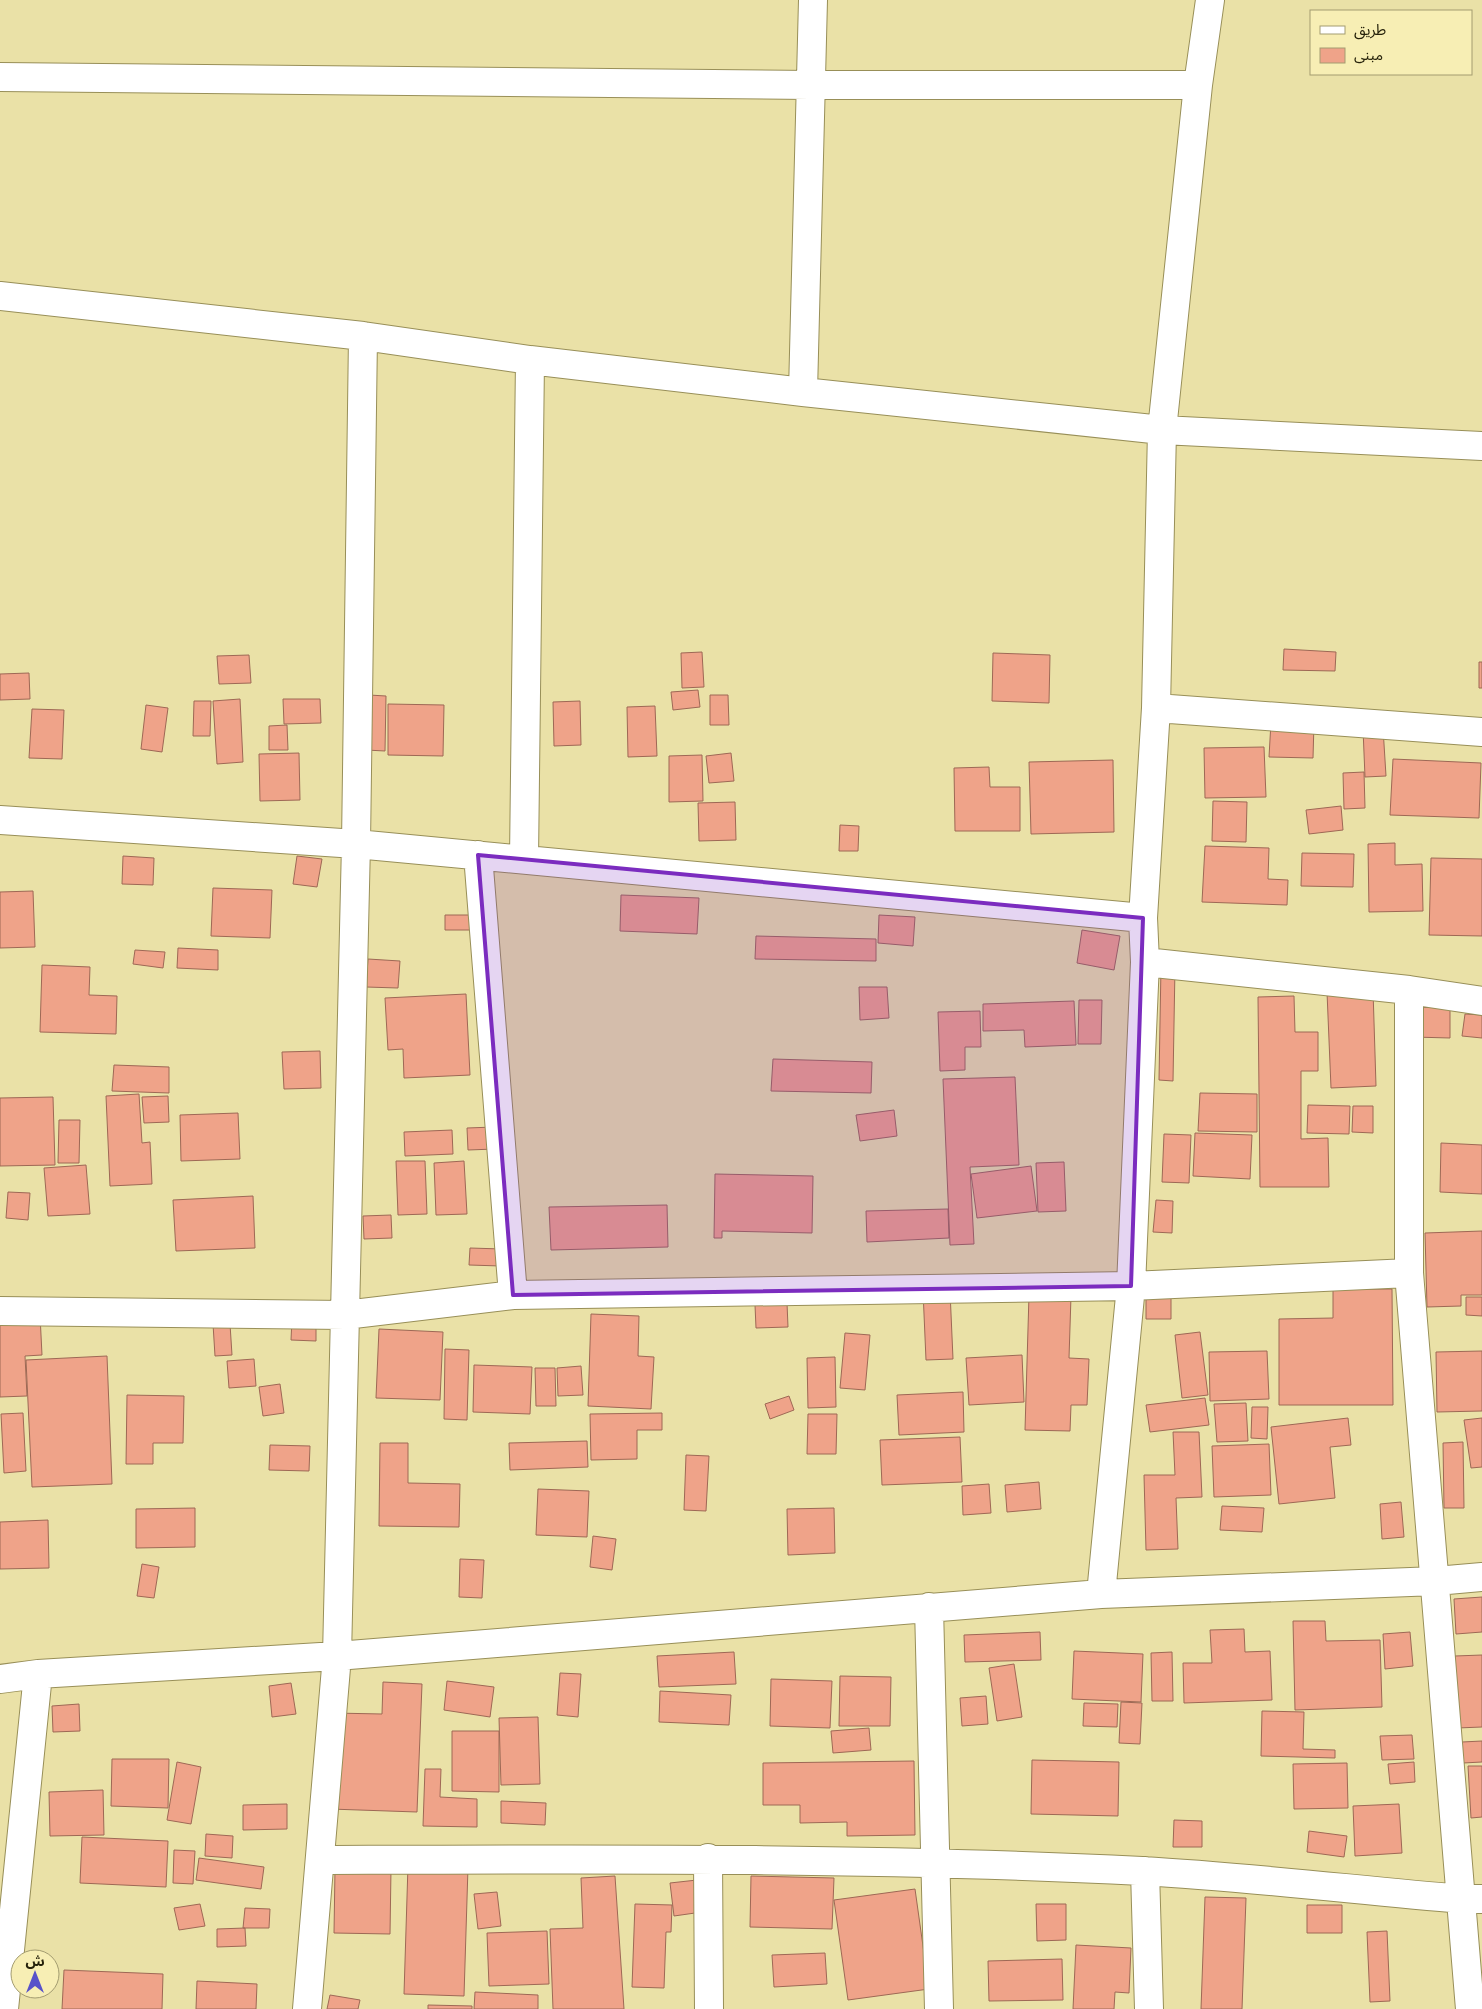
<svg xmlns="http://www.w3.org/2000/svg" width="1482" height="2009" font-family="Arial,'Noto Sans Arabic',sans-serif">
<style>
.building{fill:#efa389;stroke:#9e6855}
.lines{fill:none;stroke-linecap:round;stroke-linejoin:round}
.street-casing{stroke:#988f58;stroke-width:30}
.street{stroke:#fff;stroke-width:28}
.marked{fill:#7b2cbf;fill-opacity:0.2;stroke:#7b2cbf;stroke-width:4;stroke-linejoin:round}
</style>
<rect width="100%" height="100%" fill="#eae1a7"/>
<!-- building -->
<path class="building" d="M 1284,649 L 1336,652 L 1335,671 L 1283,670 Z
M 702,652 L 704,687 L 682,688 L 681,653 Z
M 993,653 L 1050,655 L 1049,703 L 992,701 Z
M 249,655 L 251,683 L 219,684 L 217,656 Z
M 1479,662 L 1482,662 L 1482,688 L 1479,688 Z
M 29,673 L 30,699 L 0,700 L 0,674 Z
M 698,690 L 700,707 L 673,710 L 671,692 Z
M 369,695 L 386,696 L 385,751 L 366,750 Z
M 710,695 L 728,695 L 729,725 L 710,725 Z
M 240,699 L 243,762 L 217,764 L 213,701 Z
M 283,699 L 320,699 L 321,723 L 284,724 Z
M 194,701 L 211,701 L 210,736 L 193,736 Z
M 580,701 L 581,745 L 554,746 L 553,702 Z
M 388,704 L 444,705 L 443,756 L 388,755 Z
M 146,705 L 168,708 L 162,752 L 141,749 Z
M 655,706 L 657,756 L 628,757 L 627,707 Z
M 32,709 L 64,710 L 62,759 L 29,758 Z
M 1271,722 L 1314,723 L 1313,758 L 1269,757 Z
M 287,725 L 288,750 L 269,750 L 269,726 Z
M 1383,728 L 1386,776 L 1365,777 L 1363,729 Z
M 1264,747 L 1266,797 L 1205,798 L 1204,748 Z
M 299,753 L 300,800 L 260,801 L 259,754 Z
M 731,753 L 734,781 L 709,783 L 706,756 Z
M 702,755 L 703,801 L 669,802 L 669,756 Z
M 1393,759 L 1481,763 L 1479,818 L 1390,815 Z
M 1113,760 L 1114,832 L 1031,834 L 1029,762 Z
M 989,767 L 990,787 L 1020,787 L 1020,831 L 955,831 L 954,768 Z
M 1364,772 L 1365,808 L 1344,809 L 1343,773 Z
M 1213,801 L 1247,802 L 1246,842 L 1212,841 Z
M 735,802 L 736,840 L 699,841 L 698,803 Z
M 1341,806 L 1343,830 L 1309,834 L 1306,810 Z
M 840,825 L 859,826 L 858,851 L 839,851 Z
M 1395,843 L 1395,865 L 1422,864 L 1423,911 L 1369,912 L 1368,844 Z
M 1205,846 L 1269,848 L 1268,879 L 1288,880 L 1287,905 L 1202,902 Z
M 1302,853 L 1354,854 L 1353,887 L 1301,886 Z
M 123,856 L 154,858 L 153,885 L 122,884 Z
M 297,856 L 322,859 L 317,887 L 293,884 Z
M 1431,858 L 1482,859 L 1482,936 L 1429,935 Z
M 213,888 L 272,890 L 270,938 L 211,936 Z
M 33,891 L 35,947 L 0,948 L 0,892 Z
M 621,895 L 699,898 L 697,934 L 620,931 Z
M 445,915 L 470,915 L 470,930 L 445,930 Z
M 879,915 L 915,917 L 913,946 L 878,943 Z
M 1082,930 L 1120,936 L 1114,970 L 1077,963 Z
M 756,936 L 876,939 L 876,961 L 755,959 Z
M 178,948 L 218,950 L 218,970 L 177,968 Z
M 135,950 L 165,952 L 163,968 L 133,964 Z
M 368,959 L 400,961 L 398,988 L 366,987 Z
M 42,965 L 90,967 L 89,995 L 117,996 L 116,1034 L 40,1032 Z
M 1161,966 L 1175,967 L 1173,1081 L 1159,1080 Z
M 859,987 L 887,987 L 889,1018 L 860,1020 Z
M 1373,990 L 1376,1086 L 1331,1088 L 1327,992 Z
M 466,994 L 470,1075 L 404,1078 L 403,1049 L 388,1050 L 385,998 Z
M 1294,996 L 1295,1032 L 1318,1032 L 1318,1071 L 1301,1071 L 1301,1139 L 1328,1138 L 1329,1187 L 1260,1187 L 1258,997 Z
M 1079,1000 L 1102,1000 L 1101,1044 L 1078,1044 Z
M 1074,1001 L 1076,1045 L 1025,1047 L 1024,1030 L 983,1031 L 983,1004 Z
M 1413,1007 L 1450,1008 L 1450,1038 L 1413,1037 Z
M 980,1011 L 981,1047 L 965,1047 L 965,1070 L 940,1071 L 938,1012 Z
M 1465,1014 L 1482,1015 L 1482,1038 L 1462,1036 Z
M 320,1051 L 321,1088 L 284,1089 L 282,1052 Z
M 773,1059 L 872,1062 L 871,1093 L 771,1091 Z
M 114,1065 L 169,1067 L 169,1093 L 112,1091 Z
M 1015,1077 L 1019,1165 L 970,1167 L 974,1244 L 950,1245 L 943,1079 Z
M 1200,1093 L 1257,1094 L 1257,1132 L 1198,1131 Z
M 139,1094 L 142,1143 L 150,1142 L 152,1184 L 110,1186 L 106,1096 Z
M 168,1096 L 169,1122 L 144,1123 L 142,1097 Z
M 53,1097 L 55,1165 L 0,1166 L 0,1098 Z
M 1308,1105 L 1350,1106 L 1349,1134 L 1307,1133 Z
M 1353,1106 L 1373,1106 L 1373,1133 L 1352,1132 Z
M 894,1110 L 897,1136 L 860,1141 L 856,1115 Z
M 238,1113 L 240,1159 L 181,1161 L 180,1115 Z
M 59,1120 L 80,1120 L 79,1163 L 58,1163 Z
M 494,1127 L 495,1149 L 468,1150 L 467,1128 Z
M 452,1130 L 453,1154 L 405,1156 L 404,1132 Z
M 1195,1133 L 1252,1135 L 1250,1179 L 1193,1176 Z
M 1164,1134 L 1191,1135 L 1189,1183 L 1162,1182 Z
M 1441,1143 L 1482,1145 L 1482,1194 L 1440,1192 Z
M 396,1161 L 425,1161 L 427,1214 L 398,1215 Z
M 464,1161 L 467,1214 L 436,1215 L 434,1163 Z
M 1064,1162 L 1066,1211 L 1038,1212 L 1036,1163 Z
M 86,1165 L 90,1214 L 48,1216 L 44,1168 Z
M 1031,1166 L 1037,1211 L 977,1218 L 971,1174 Z
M 715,1174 L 813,1176 L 812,1233 L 722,1231 L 722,1238 L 714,1238 Z
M 8,1192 L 30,1193 L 28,1220 L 6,1218 Z
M 253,1196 L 255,1248 L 176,1251 L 173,1200 Z
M 1156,1200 L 1173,1201 L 1172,1233 L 1153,1232 Z
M 667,1205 L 668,1247 L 551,1250 L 549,1207 Z
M 948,1209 L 949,1238 L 867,1242 L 866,1211 Z
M 391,1215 L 392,1238 L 364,1239 L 363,1216 Z
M 1482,1231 L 1482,1295 L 1461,1295 L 1461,1306 L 1427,1307 L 1425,1233 Z
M 470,1248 L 502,1249 L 501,1266 L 469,1265 Z
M 1146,1284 L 1171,1284 L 1171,1319 L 1146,1319 Z
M 1333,1289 L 1392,1289 L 1393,1405 L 1279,1405 L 1279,1319 L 1333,1318 Z
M 923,1291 L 950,1291 L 953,1359 L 926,1360 Z
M 1029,1295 L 1071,1296 L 1069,1358 L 1089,1359 L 1087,1405 L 1071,1405 L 1070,1431 L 1025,1430 Z
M 1466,1297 L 1482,1297 L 1482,1316 L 1466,1315 Z
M 787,1303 L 788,1327 L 756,1328 L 755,1305 Z
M 591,1314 L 639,1316 L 638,1356 L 654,1357 L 651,1409 L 588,1406 Z
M 40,1315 L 42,1355 L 25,1356 L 27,1396 L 0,1397 L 0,1317 Z
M 292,1318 L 316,1319 L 316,1341 L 291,1340 Z
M 213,1324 L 230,1324 L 232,1355 L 215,1356 Z
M 379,1329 L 443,1332 L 440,1400 L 376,1398 Z
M 1200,1332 L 1208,1395 L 1182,1398 L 1175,1335 Z
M 845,1333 L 870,1335 L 865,1390 L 840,1388 Z
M 445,1349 L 469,1350 L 467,1420 L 444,1419 Z
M 1267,1351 L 1269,1399 L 1210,1401 L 1209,1352 Z
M 1482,1351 L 1482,1411 L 1437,1412 L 1436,1352 Z
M 1022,1355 L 1024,1402 L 969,1405 L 966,1358 Z
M 107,1356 L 112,1484 L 32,1487 L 26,1360 Z
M 835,1357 L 836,1407 L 808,1408 L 807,1358 Z
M 254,1359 L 256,1386 L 229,1388 L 227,1361 Z
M 474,1365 L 532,1367 L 530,1414 L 473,1412 Z
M 581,1366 L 583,1395 L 558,1396 L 557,1368 Z
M 535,1368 L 555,1368 L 556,1406 L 536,1406 Z
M 280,1384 L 284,1413 L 263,1416 L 259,1387 Z
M 963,1392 L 964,1432 L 899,1435 L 897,1395 Z
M 127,1395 L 184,1396 L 183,1443 L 153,1443 L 153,1464 L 126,1464 Z
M 789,1396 L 794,1410 L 770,1419 L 765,1404 Z
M 1205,1398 L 1209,1425 L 1150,1432 L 1146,1405 Z
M 1246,1403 L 1248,1441 L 1217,1442 L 1214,1404 Z
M 1252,1407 L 1268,1407 L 1267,1439 L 1251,1438 Z
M 23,1413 L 26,1471 L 4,1473 L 1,1414 Z
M 662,1413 L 662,1430 L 637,1430 L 637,1459 L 591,1460 L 590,1414 Z
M 808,1414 L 837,1414 L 836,1454 L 807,1454 Z
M 1348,1418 L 1351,1445 L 1330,1447 L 1335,1498 L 1279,1504 L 1271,1427 Z
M 1482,1418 L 1482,1467 L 1471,1468 L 1464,1420 Z
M 1173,1432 L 1199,1432 L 1202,1497 L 1176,1498 L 1178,1549 L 1146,1550 L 1144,1475 L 1175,1475 Z
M 960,1437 L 962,1482 L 882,1485 L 880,1440 Z
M 587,1441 L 588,1467 L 510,1470 L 509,1443 Z
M 1463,1442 L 1464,1508 L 1444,1508 L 1443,1443 Z
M 380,1443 L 408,1443 L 408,1483 L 460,1484 L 459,1527 L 379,1526 Z
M 1269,1444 L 1271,1495 L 1214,1497 L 1212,1446 Z
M 270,1445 L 310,1446 L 309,1471 L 269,1470 Z
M 686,1455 L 709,1456 L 706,1511 L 684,1510 Z
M 1039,1482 L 1041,1509 L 1007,1512 L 1005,1485 Z
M 989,1484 L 991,1513 L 963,1515 L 962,1486 Z
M 538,1489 L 589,1491 L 587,1537 L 536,1535 Z
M 1401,1502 L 1404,1537 L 1382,1539 L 1380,1504 Z
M 1222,1506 L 1264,1508 L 1262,1532 L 1220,1530 Z
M 195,1508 L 195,1547 L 136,1548 L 136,1509 Z
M 834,1508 L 835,1553 L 788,1555 L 787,1509 Z
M 48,1520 L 49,1568 L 0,1569 L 0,1522 Z
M 593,1536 L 616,1539 L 612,1570 L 590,1567 Z
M 460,1559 L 484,1560 L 482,1598 L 459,1597 Z
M 142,1564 L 159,1567 L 154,1598 L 137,1596 Z
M 1482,1597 L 1482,1632 L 1456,1634 L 1454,1599 Z
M 1293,1621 L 1325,1621 L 1326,1641 L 1380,1640 L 1382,1707 L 1295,1710 Z
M 1244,1629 L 1245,1652 L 1270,1651 L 1272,1700 L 1184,1703 L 1183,1663 L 1212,1663 L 1210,1630 Z
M 1040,1632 L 1041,1660 L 965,1662 L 964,1635 Z
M 1410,1632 L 1413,1666 L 1385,1669 L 1383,1634 Z
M 1074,1651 L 1143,1654 L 1141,1702 L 1072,1699 Z
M 734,1652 L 736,1684 L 659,1687 L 657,1656 Z
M 1172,1652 L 1173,1701 L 1152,1701 L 1151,1653 Z
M 1482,1655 L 1482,1727 L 1457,1728 L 1455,1656 Z
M 1014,1664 L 1022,1717 L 997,1721 L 989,1668 Z
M 560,1673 L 581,1674 L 578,1717 L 557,1715 Z
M 840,1676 L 891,1677 L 890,1726 L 839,1726 Z
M 771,1679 L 832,1681 L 830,1728 L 770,1726 Z
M 447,1681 L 494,1687 L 490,1717 L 444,1710 Z
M 383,1682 L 422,1684 L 417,1812 L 330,1809 L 333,1713 L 382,1714 Z
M 291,1683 L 296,1714 L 272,1717 L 269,1686 Z
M 660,1691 L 731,1695 L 729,1725 L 659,1722 Z
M 986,1696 L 988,1724 L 962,1726 L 960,1698 Z
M 1121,1702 L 1142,1703 L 1140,1744 L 1119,1743 Z
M 1084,1703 L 1118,1704 L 1117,1727 L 1083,1726 Z
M 79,1704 L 80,1731 L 53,1732 L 52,1706 Z
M 1262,1711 L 1304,1712 L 1303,1749 L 1335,1750 L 1335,1758 L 1261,1756 Z
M 538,1717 L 540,1784 L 501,1785 L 499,1718 Z
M 869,1728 L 871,1750 L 833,1753 L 831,1731 Z
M 452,1731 L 499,1731 L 499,1792 L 452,1791 Z
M 1412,1735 L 1414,1759 L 1382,1760 L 1380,1736 Z
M 1482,1741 L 1482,1762 L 1463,1763 L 1462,1742 Z
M 112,1759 L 169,1759 L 168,1808 L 111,1806 Z
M 1032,1760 L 1119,1762 L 1118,1816 L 1031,1814 Z
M 914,1761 L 915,1835 L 847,1836 L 847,1822 L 800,1823 L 800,1805 L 763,1805 L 763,1763 Z
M 177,1762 L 201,1767 L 191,1824 L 167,1820 Z
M 1414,1762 L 1415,1782 L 1390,1784 L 1388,1764 Z
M 1347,1763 L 1348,1808 L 1294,1809 L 1293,1764 Z
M 1468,1766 L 1482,1766 L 1482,1817 L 1471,1818 Z
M 425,1769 L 441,1769 L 440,1797 L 477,1799 L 477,1827 L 423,1826 Z
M 103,1790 L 104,1835 L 50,1836 L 49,1792 Z
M 501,1801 L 546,1803 L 545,1825 L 501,1823 Z
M 287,1804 L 287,1829 L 243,1830 L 243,1805 Z
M 1399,1804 L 1402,1853 L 1355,1856 L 1353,1806 Z
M 1174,1820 L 1202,1821 L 1202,1847 L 1173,1847 Z
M 1309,1831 L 1347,1836 L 1344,1857 L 1307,1852 Z
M 206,1834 L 233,1836 L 232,1858 L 205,1856 Z
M 82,1837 L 168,1841 L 166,1887 L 80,1883 Z
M 174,1850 L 195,1851 L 193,1884 L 173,1883 Z
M 199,1858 L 264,1867 L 261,1889 L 196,1880 Z
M 408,1865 L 468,1867 L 464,1996 L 404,1994 Z
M 335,1869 L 391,1869 L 390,1934 L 334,1933 Z
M 615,1876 L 624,2009 L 553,2009 L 550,1929 L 583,1928 L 581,1878 Z
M 751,1876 L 834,1878 L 832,1929 L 750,1927 Z
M 697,1880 L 702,1912 L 674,1916 L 670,1883 Z
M 915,1889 L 929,1989 L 848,2000 L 834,1900 Z
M 497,1892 L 501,1926 L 478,1929 L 474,1894 Z
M 1205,1897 L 1246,1898 L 1242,2009 L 1201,2009 Z
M 200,1904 L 205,1926 L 179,1930 L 174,1908 Z
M 635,1904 L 672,1905 L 671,1932 L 666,1932 L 664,1988 L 632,1987 Z
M 1036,1904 L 1066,1904 L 1066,1940 L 1037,1941 Z
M 1307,1905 L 1342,1905 L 1342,1933 L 1307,1933 Z
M 245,1908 L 270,1909 L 269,1928 L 243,1928 Z
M 245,1928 L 246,1946 L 217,1947 L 217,1929 Z
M 547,1931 L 549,1984 L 489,1986 L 487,1933 Z
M 1387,1931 L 1390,2001 L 1370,2002 L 1367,1932 Z
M 1076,1945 L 1131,1948 L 1129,1993 L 1115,1992 L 1114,2009 L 1073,2009 Z
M 825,1953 L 827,1984 L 774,1987 L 772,1955 Z
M 1062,1959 L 1063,2000 L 989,2001 L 988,1961 Z
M 64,1970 L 163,1974 L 162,2009 L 62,2009 Z
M 197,1981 L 257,1984 L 256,2009 L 196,2009 Z
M 475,1992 L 538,1995 L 538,2009 L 474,2009 Z
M 330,1995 L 360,2000 L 358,2009 L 327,2009 Z
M 428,2005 L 472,2006 L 472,2009 L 428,2009 Z"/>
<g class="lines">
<!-- street casing -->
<g class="street-casing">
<path id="street" d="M 0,77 L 810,85 L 1198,85
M 0,296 L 363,336 L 530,360 L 803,392 L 1162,430 L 1482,446
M 803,392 L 813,0
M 1156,708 L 1482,732
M 0,820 L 356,844 L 1143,918
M 478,855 L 513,1295
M 524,859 L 530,360
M 1145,962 L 1409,990 L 1482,1001
M 1409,990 L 1409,1273 L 1470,2009
M 0,1311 L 345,1315 L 513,1295 L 1131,1286 L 1409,1273
M 1101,1594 L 1131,1286 L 1145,962 L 1143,918 L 1156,708 L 1162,430 L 1198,85 L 1210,0
M 929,1607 L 939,2009
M 0,1679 L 38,1674 L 337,1656 L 1101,1594 L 1436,1581 L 1482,1577
M 708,1858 L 709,2009
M 320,1860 C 594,1859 868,1857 1142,1871 C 1249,1877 1356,1890 1462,1899 L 1482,1899
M 1145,1871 L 1149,2009
M 4,2009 L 38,1674
M 307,2009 L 337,1656 L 356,844 L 363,336"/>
</g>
<!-- street -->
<use href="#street" class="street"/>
</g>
<!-- marked area -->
<path class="marked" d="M 478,855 L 1143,918 L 1131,1286 L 513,1295 Z"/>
<!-- legend -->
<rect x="1310" y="10" width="162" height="65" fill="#f7eeb4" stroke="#a39c70"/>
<rect x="1320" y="26" width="25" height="8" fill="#ffffff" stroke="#a39c70"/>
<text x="1354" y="35" font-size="15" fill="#26220b">طريق</text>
<rect x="1320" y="48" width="25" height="15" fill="#efa389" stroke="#a39c70"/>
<text x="1354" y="60" font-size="15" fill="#26220b">مبنى</text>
<!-- north arrow -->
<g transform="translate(35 1974)"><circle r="24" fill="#f7eeb4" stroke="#a39c70"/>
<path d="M0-4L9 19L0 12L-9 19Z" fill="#5852ca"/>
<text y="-8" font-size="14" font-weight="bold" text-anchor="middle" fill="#26220b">ش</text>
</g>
</svg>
